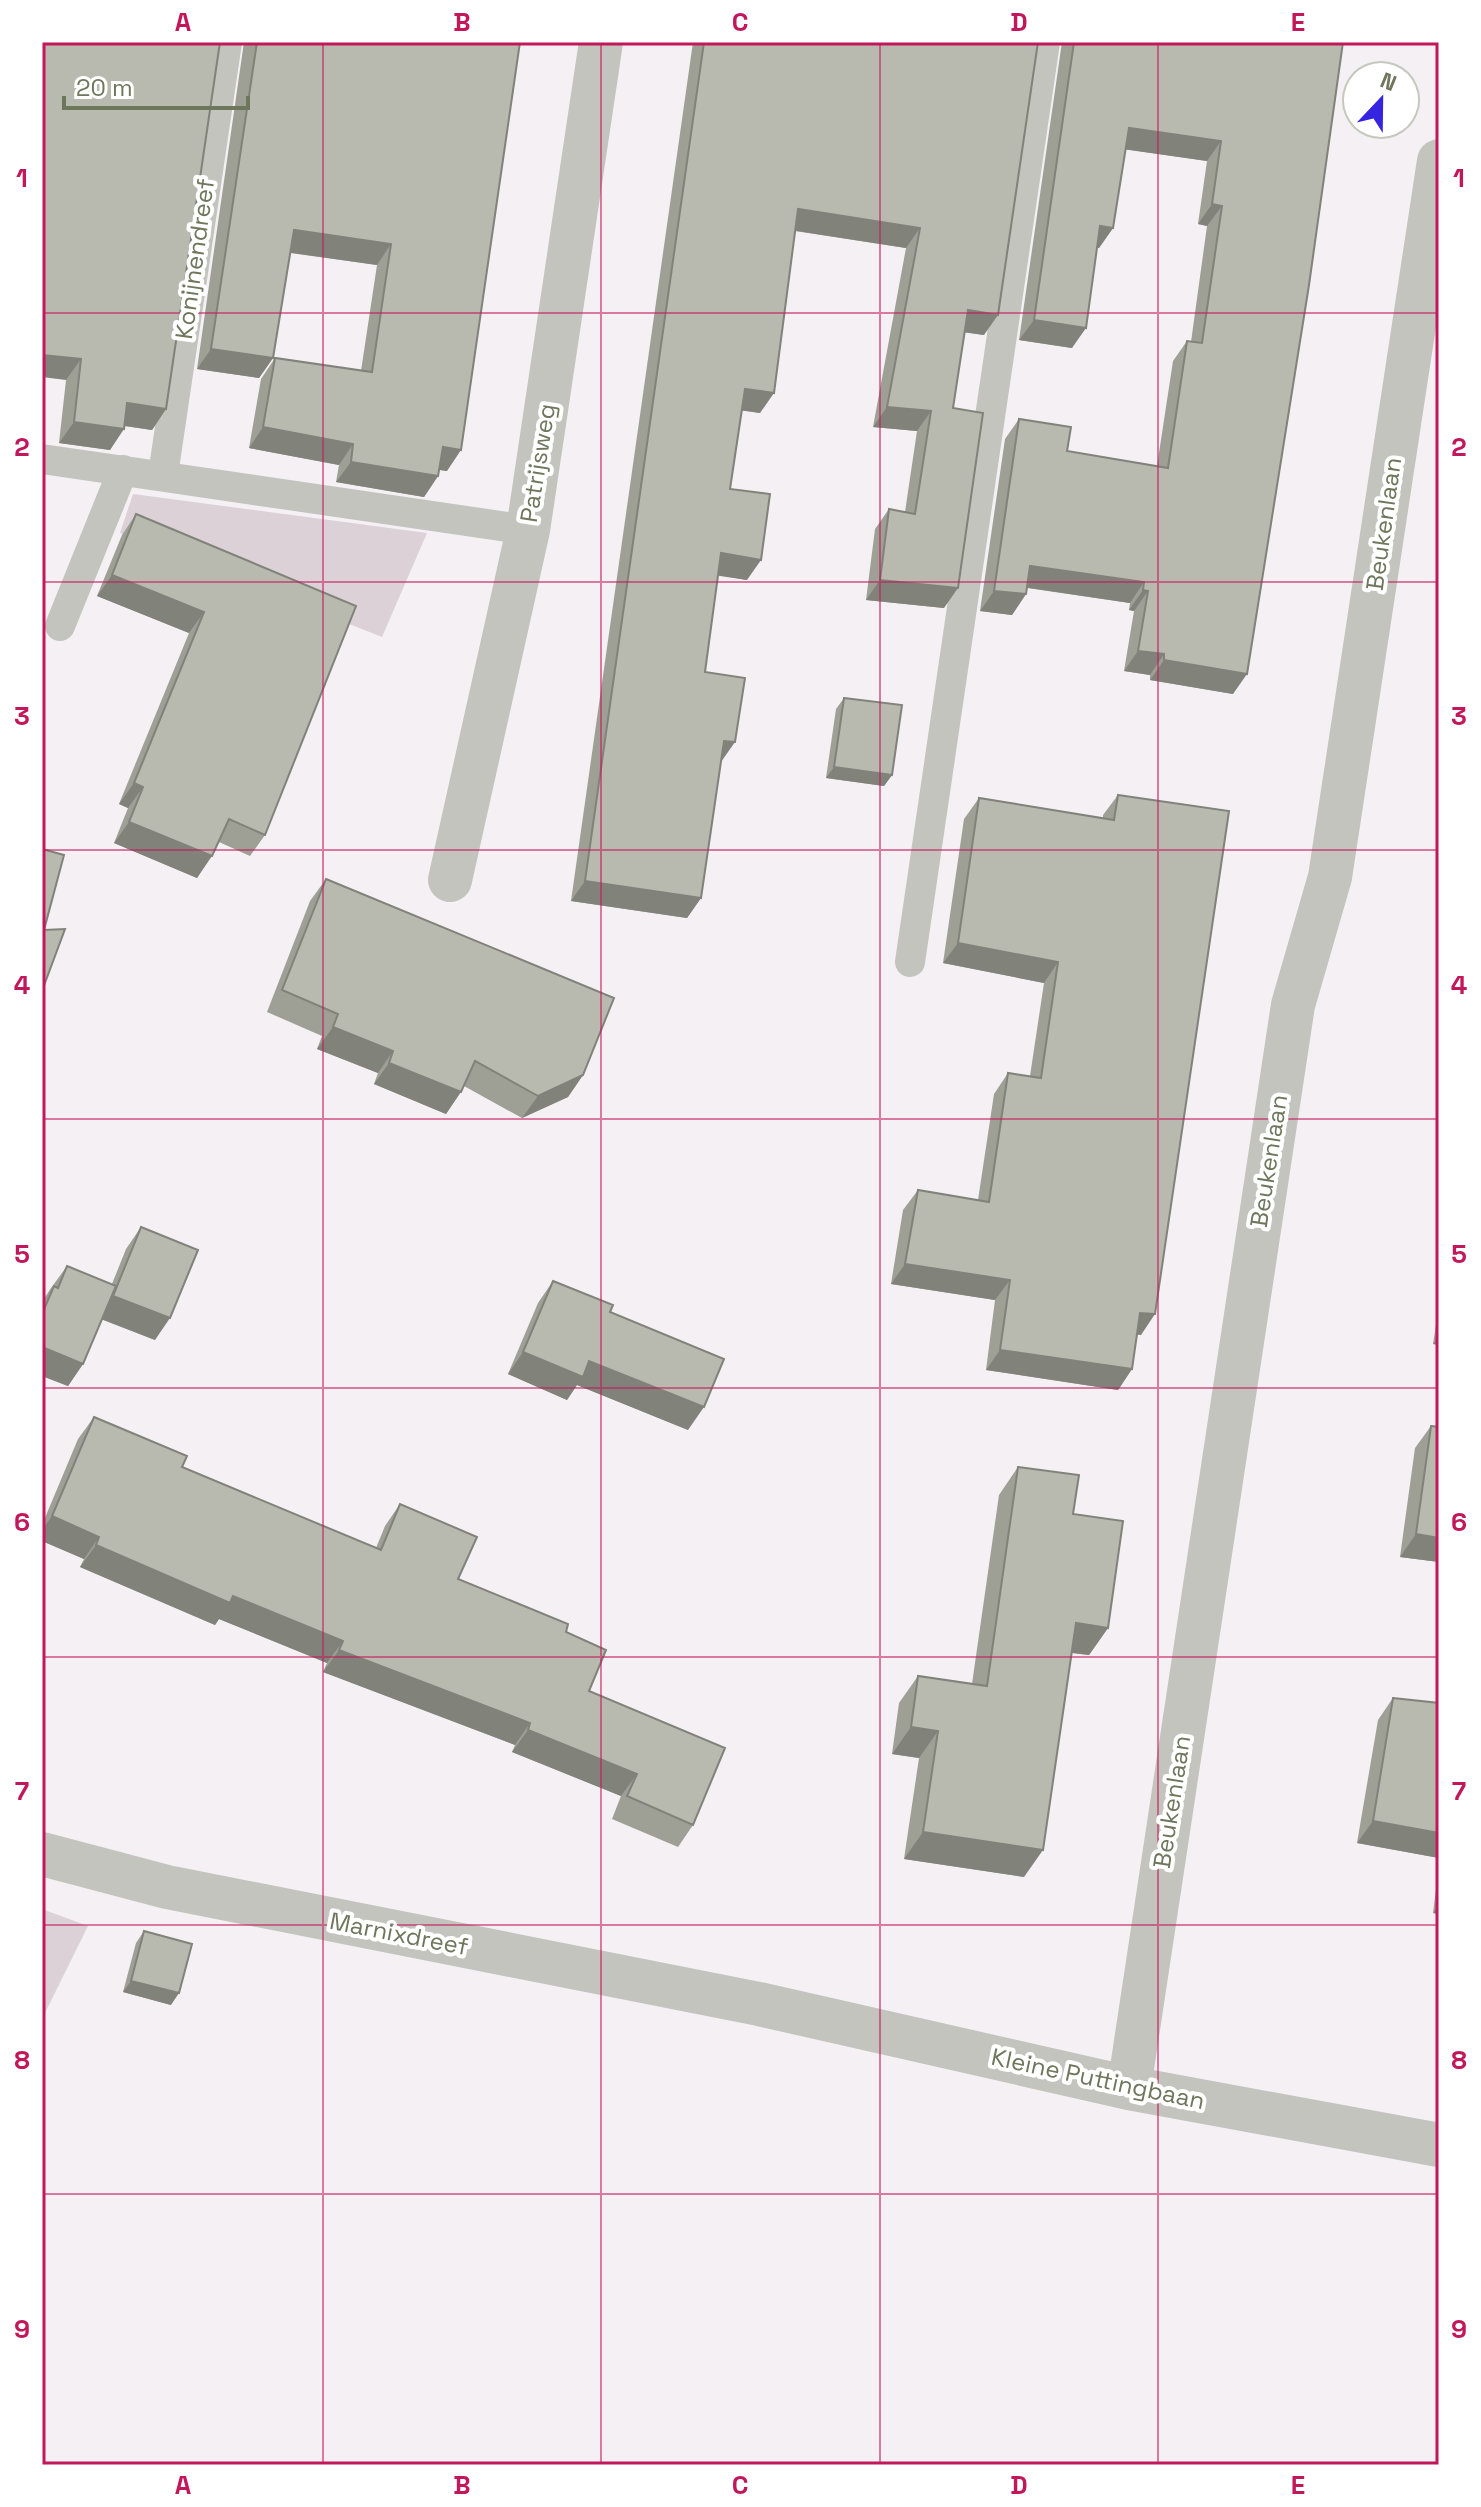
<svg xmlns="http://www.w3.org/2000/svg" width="1481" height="2507" font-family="'Space Grotesk',sans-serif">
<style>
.green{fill:#dbd1d7}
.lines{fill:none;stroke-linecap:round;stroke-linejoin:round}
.service{stroke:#c2c4bd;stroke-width:30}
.minor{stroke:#c2c4bd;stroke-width:44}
.wall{fill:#9ea096}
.shaded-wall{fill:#81827a}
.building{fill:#b8baaf;stroke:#81827a;stroke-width:2}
.grid{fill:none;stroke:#c2185b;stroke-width:2;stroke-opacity:0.55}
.labels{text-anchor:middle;stroke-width:8;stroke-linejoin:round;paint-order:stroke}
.street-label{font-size:24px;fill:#6e765b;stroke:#fff}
.neatline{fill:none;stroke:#c2185b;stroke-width:3}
.grid-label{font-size:26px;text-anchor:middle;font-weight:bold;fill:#c2185b}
</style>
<rect width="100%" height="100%" fill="#f4f0f4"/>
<!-- green -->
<path class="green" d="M 133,494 L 427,533 L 382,637 L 120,533 Z
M 42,1909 L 88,1926 L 42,2019 Z"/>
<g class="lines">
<!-- service -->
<path class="service" d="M 42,459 L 528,530
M 163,475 L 227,42
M 60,626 L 123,470
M 910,962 L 1045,42"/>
<!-- minor -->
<path class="minor" d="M 450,880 L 528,530 L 601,42
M 42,1854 L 167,1887 L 759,2004 L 1129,2088 L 1439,2145
M 1129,2088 L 1293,1005 L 1330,877 L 1439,161"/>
</g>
<!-- wall -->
<path class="wall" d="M 42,42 L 166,409 L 152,430 L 124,426 L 110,450 L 59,443 L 66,380 Z
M 244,42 L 520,42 L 447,471 L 439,470 L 438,476 L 424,497 L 336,482 L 339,465 L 249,448 L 261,379 L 275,358 L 361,371 L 377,265 L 290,253 L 273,358 L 259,378 L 197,369 Z
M 693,42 L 1038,42 L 984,335 L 965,332 L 953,408 L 944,608 L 866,600 L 875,529 L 889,509 L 905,512 L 917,431 L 873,427 L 906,248 L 795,231 L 760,413 L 741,410 L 730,489 L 747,580 L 718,575 L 705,672 L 721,761 L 701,898 L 687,918 L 571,901 Z
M 1062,42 L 1343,42 L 1233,694 L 1150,680 L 1150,675 L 1124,671 L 1134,611 L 1129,610 L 1130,603 L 1027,588 L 1026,594 L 1012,615 L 980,611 L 1005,439 L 1019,419 L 1067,451 L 1157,466 L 1173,361 L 1187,341 L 1191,342 L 1207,226 L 1198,224 L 1207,161 L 1125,149 L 1113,228 L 1099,248 L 1097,248 L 1072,348 L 1019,340 Z
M 136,514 L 356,606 L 265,835 L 250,856 L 219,842 L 197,878 L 114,843 L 128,808 L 119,804 L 189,633 L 97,596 L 122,535 Z
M 844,698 L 892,775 L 884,786 L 826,778 L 836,709 Z
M 1118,795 L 1141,1335 L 1137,1334 L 1132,1369 L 1118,1390 L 986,1370 L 995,1300 L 891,1284 L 903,1210 L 918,1190 L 978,1200 L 994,1094 L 1008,1073 L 1030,1076 L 1044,983 L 943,963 L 964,819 L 979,798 L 1103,818 L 1103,815 Z
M 326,879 L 583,1075 L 568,1097 L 522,1118 L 464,1086 L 446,1114 L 374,1084 L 378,1073 L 317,1049 L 322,1036 L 267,1012 L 310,901 Z
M 141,1227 L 155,1340 L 102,1319 L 83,1364 L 68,1386 L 42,1376 L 42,1302 L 51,1288 L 67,1266 L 112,1284 L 126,1249 Z
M 553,1281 L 610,1312 L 688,1430 L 577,1385 L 567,1400 L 508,1374 L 538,1303 Z
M 1439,1305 L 1439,1345 L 1433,1344 Z
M 94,1417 L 182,1467 L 376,1548 L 385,1526 L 400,1504 L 458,1579 L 566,1632 L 589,1691 L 693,1825 L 678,1847 L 612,1819 L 621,1796 L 512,1752 L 515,1745 L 323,1672 L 327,1663 L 219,1619 L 215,1625 L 80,1567 L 84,1559 L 42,1541 L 42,1525 L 78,1439 Z
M 1431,1426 L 1439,1562 L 1400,1557 L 1415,1448 Z
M 1018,1467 L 1073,1514 L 1108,1628 L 1089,1655 L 1072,1653 L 1024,1877 L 904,1859 L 919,1758 L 892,1754 L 899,1703 L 918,1676 L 972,1684 L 999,1495 Z
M 1393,1698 L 1439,1858 L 1357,1843 L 1378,1720 Z
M 1439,1865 L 1439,1914 L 1433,1913 Z
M 144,1931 L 171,2005 L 123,1992 L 136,1943 Z"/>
<!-- shaded-wall -->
<path class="shaded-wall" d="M 1129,128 L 1221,141 L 1207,161 L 1115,148 Z
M 1212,204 L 1222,206 L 1207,226 L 1198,224 Z
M 798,209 L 920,228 L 906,248 L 784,229 Z
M 1100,226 L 1113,228 L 1099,248 L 1086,246 Z
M 294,230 L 391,244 L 377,265 L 279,251 Z
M 968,310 L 998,315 L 984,335 L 954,331 Z
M 1034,320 L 1086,328 L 1072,348 L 1019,340 Z
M 211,349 L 273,358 L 259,378 L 197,369 Z
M 42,355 L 81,359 L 66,380 L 42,377 Z
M 745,389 L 774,393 L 760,413 L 731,409 Z
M 127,403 L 166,409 L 152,430 L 113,424 Z
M 887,407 L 931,411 L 917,431 L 873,427 Z
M 74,422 L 124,429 L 110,450 L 59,443 Z
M 263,427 L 353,444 L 339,465 L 249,448 Z
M 443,447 L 461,450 L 447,471 L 428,468 Z
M 351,462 L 438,476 L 424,497 L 336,482 Z
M 721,553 L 761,560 L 747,580 L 707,574 Z
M 1030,566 L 1144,582 L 1130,603 L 1016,586 Z
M 112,575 L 204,612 L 189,633 L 97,596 Z
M 880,580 L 958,588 L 944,608 L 866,600 Z
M 1143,590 L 1148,591 L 1134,611 L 1129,610 Z
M 994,591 L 1026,594 L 1012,615 L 980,611 Z
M 1138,651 L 1164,654 L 1150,675 L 1124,671 Z
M 1164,660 L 1247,674 L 1233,694 L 1150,680 Z
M 724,741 L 735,742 L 721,762 Z
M 834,767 L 892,775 L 884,786 L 826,778 Z
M 134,783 L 143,787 L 128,808 L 119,804 Z
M 129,822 L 212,856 L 197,878 L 114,843 Z
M 585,881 L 701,898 L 687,918 L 571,901 Z
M 958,943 L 1058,962 L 1044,983 L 943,963 Z
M 333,1027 L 393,1051 L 378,1073 L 317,1049 Z
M 389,1063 L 461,1092 L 446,1114 L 374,1084 Z
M 583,1075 L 568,1097 L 522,1118 L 538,1096 Z
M 905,1264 L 1010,1280 L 995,1300 L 891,1284 Z
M 113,1296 L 170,1318 L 155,1340 L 98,1318 Z
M 1140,1313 L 1155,1314 L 1141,1335 L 1125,1333 Z
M 1439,1336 L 1439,1345 L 1433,1344 Z
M 42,1347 L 83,1364 L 68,1386 L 42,1376 Z
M 1000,1350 L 1132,1369 L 1118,1390 L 986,1370 Z
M 523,1352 L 589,1361 L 704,1407 L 688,1430 L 577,1385 L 567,1400 L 508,1374 Z
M 52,1516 L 99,1537 L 84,1559 L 42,1541 L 42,1530 Z
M 1416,1534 L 1439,1538 L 1439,1562 L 1400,1557 Z
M 96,1545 L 233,1596 L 343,1641 L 327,1663 L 219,1619 L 215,1625 L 80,1567 Z
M 1076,1623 L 1108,1628 L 1089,1655 L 1057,1651 Z
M 339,1650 L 530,1723 L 515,1745 L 323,1672 Z
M 911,1727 L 938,1731 L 919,1758 L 892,1754 Z
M 528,1730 L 637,1774 L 621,1796 L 512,1752 Z
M 1373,1821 L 1439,1833 L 1439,1858 L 1357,1843 Z
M 923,1832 L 1043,1850 L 1024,1877 L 904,1859 Z
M 1439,1905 L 1439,1914 L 1433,1913 Z
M 131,1981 L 179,1993 L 171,2005 L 123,1992 Z"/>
<!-- building -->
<path class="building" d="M 42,42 L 220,42 L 166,409 L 127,403 L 124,429 L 74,422 L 81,359 L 42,355 Z
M 257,42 L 520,42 L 461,450 L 443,447 L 438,476 L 351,462 L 353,444 L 263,427 L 275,358 L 372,372 L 391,244 L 294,230 L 273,358 L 211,349 Z
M 704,42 L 1038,42 L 998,315 L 968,310 L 953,408 L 983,413 L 958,588 L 880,580 L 889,509 L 915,514 L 931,411 L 887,407 L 920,228 L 798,209 L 774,393 L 745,389 L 730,489 L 770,494 L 761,560 L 721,553 L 705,672 L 745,678 L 735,742 L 724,741 L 701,898 L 585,881 Z
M 1074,42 L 1343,42 L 1309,285 L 1247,674 L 1164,660 L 1164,654 L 1138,651 L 1148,591 L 1143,590 L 1144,582 L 1030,566 L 1026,594 L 994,591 L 1019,419 L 1071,427 L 1067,451 L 1168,468 L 1187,341 L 1202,343 L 1222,206 L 1212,204 L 1221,141 L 1129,128 L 1113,228 L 1100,226 L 1086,328 L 1034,320 Z
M 136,514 L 356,606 L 265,835 L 229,819 L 212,856 L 129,822 L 143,787 L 134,783 L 204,612 L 112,575 Z
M 844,698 L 902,705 L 892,775 L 834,767 Z
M 1118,795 L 1229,811 L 1155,1314 L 1140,1313 L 1132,1369 L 1000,1350 L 1010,1280 L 905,1264 L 918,1190 L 989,1202 L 1008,1073 L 1041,1078 L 1058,962 L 958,943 L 979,798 L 1114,820 Z
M 42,849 L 64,855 L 44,930 L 65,929 L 42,991 Z
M 326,879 L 614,998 L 583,1075 L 538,1096 L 475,1061 L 461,1092 L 389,1063 L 393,1051 L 333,1027 L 338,1014 L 282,990 Z
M 141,1227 L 198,1250 L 170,1318 L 113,1296 Z
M 67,1266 L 116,1286 L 83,1364 L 42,1347 L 42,1314 L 54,1286 L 58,1288 Z
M 553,1281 L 613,1305 L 610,1312 L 724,1359 L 704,1407 L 589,1361 L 583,1377 L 523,1352 Z
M 94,1417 L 187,1456 L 182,1467 L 381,1550 L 400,1504 L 477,1537 L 458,1579 L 568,1624 L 566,1632 L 606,1650 L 589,1691 L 725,1748 L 693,1825 L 627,1796 L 637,1774 L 528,1730 L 530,1723 L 339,1650 L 343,1641 L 233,1596 L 230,1603 L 96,1545 L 99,1537 L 52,1516 Z
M 1431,1426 L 1439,1427 L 1439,1538 L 1416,1534 Z
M 1018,1467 L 1079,1475 L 1073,1514 L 1123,1521 L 1108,1628 L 1076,1623 L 1043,1850 L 923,1832 L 938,1731 L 911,1727 L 918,1676 L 987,1686 Z
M 1393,1698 L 1439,1703 L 1439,1833 L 1373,1821 Z
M 144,1931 L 192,1944 L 179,1993 L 131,1981 Z"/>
<!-- grid -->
<path class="grid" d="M 323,42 L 323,2465M 601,42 L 601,2465M 880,42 L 880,2465M 1158,42 L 1158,2465M 42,313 L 1439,313M 42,582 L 1439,582M 42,850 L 1439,850M 42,1119 L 1439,1119M 42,1388 L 1439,1388M 42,1657 L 1439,1657M 42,1925 L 1439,1925M 42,2194 L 1439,2194"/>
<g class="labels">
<!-- street labels -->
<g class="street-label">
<text transform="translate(195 259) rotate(-82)" y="8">Konijnendreef</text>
<text transform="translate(538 463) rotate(-81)" y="8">Patrijsweg</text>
<text transform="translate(1384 524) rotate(-82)" y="8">Beukenlaan</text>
<text transform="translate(1269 1161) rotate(-81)" y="8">Beukenlaan</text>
<text transform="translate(1172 1802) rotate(-81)" y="8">Beukenlaan</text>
<text transform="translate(399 1934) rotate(11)" y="8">Marnixdreef</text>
<text transform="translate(1098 2079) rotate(12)" y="8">Kleine Puttingbaan</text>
</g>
</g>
<!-- border -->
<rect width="1481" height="2507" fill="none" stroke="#ffffff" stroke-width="88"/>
<!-- north arrow -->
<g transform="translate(1381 100) rotate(22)"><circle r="38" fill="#ffffff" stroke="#c5c8bd" stroke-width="2"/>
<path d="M0-6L14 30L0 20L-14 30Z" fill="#3524e0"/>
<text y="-12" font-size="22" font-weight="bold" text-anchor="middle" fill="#6e765b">N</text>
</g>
<!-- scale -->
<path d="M64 96v12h184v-12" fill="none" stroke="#6e765b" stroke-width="4"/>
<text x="76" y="96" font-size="24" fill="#6e765b" stroke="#ffffff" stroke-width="6" paint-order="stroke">20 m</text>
<rect x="44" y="44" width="1393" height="2419" class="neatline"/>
<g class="grid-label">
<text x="183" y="31">A</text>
<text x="462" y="31">B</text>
<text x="740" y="31">C</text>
<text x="1019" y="31">D</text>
<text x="1298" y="31">E</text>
<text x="22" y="187">1</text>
<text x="1459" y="187">1</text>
<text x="22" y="456">2</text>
<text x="1459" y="456">2</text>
<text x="22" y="725">3</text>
<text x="1459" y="725">3</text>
<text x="22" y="994">4</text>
<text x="1459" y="994">4</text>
<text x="22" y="1263">5</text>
<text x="1459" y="1263">5</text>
<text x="22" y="1531">6</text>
<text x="1459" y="1531">6</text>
<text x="22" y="1800">7</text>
<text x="1459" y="1800">7</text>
<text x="22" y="2069">8</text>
<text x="1459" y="2069">8</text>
<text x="22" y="2338">9</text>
<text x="1459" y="2338">9</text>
<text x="183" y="2494">A</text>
<text x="462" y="2494">B</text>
<text x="740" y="2494">C</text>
<text x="1019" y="2494">D</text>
<text x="1298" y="2494">E</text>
</g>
</svg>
